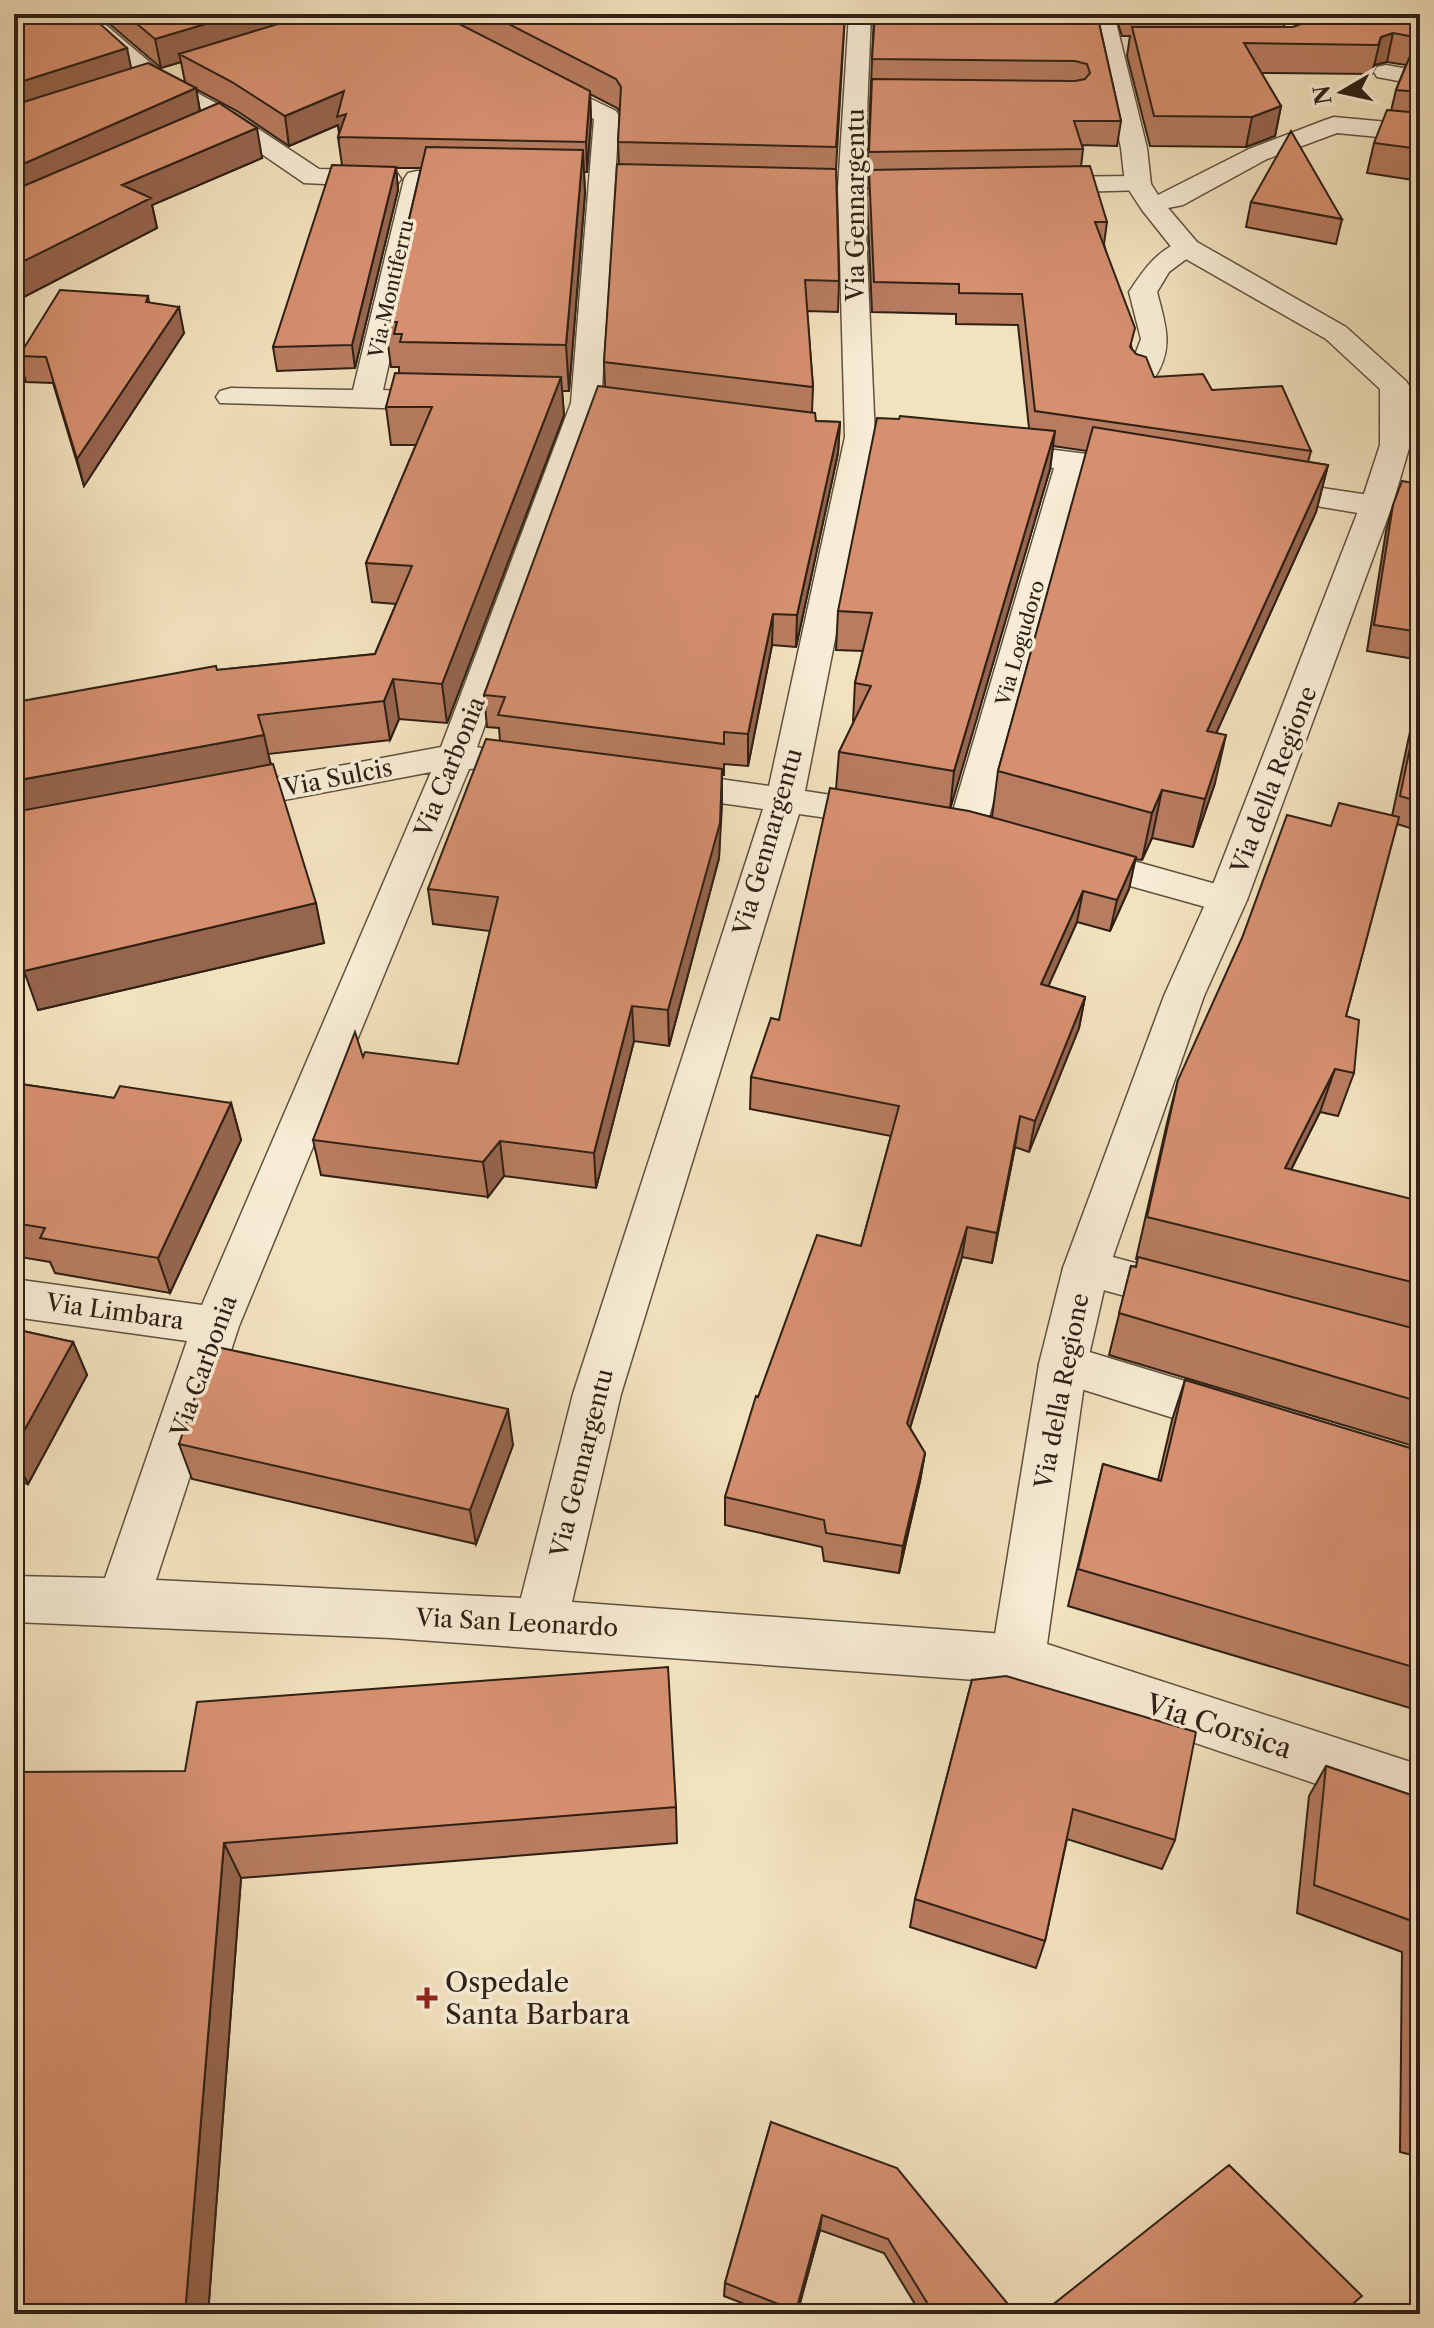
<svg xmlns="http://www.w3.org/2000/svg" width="1434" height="2328" font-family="'Libre Caslon Text',serif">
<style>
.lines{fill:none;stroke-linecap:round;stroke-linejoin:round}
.minor-casing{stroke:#60503f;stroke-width:3}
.tertiary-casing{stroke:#60503f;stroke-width:3}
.minor{fill:#f7ecd5;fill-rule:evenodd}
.tertiary{fill:#f7ecd5;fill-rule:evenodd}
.wall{fill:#b87c60;stroke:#2f2015;stroke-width:2;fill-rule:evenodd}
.shaded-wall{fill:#96654e;stroke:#2f2015;stroke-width:2}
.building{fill:#d69070;stroke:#2f2015;stroke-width:2}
.poi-dot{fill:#8f2418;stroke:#f7ecd5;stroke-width:3}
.labels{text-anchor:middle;stroke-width:7;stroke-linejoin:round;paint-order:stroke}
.far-street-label{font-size:20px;fill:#2f2015;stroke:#f7ecd5}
.street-label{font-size:24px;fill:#2f2015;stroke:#f7ecd5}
.near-street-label{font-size:28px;fill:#2f2015;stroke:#f7ecd5}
.near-poi-label{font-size:28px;fill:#2f2015;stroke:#f7ecd5;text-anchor:start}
</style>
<rect width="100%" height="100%" fill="#f2e2be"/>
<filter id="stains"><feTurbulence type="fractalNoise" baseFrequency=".0025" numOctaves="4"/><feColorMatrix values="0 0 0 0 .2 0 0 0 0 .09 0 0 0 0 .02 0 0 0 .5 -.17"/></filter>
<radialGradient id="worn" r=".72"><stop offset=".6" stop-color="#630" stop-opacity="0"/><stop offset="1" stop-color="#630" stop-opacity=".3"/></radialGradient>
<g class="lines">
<!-- minor casing -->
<g class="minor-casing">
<path id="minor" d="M 68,14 L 93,14 L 166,76 L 236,114 L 319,169 L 388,171 L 397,173 L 401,179 L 397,185 L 388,187 L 304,183 L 218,124 L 148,86 Z
M 849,14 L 871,14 L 864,188 L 875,437 L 805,791 L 897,805 L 903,814 L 897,823 L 884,826 L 799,814 L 621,1394 L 572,1602 L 1018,1635 L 1037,1642 L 1045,1659 L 1037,1676 L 1018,1683 L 391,1638 L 14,1622 L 14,1576 L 105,1578 L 187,1341 L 14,1317 L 14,1279 L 202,1305 L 431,772 L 221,812 L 208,809 L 202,800 L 208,791 L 221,788 L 441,747 L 571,403 L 594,119 L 527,84 L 524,79 L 527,74 L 536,72 L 616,111 L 619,116 L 601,403 L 477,747 L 493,751 L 498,759 L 493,767 L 469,769 L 239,1326 L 156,1580 L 521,1598 L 573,1394 L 763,809 L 663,795 L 650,791 L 644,783 L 650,775 L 663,771 L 769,786 L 845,437 L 838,188 Z
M 1280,14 L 1302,14 L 1312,40 C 1299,57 1267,56 1248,51 L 1244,46 L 1248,41 L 1287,37 Z
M 1386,65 L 1420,71 L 1420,85 L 1377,77 L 1374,72 L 1377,67 Z
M 417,171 L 426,173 L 430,179 L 383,390 L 457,395 L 461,401 L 457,407 L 446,410 L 220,403 L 216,397 L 220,391 L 231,388 L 353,390 L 404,179 L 408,173 Z
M 1138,176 L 1147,178 L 1151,184 L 1147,190 L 1036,193 L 1027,191 L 1023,185 L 1027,179 L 1036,177 Z
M 1187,240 L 1197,242 L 1201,248 L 1169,272 L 1157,292 C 1166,327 1175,349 1152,382 L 1142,385 L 1132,382 L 1127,376 L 1141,339 L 1129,292 C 1144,269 1159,247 1187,240 Z
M 1395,414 L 1420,426 L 1420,449 C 1405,446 1389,436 1380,423 L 1384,417 Z
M 992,442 L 1142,461 L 1153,463 L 1158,470 L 1153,477 L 1142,479 L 1084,472 L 986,828 L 980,837 L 967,840 L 954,837 L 948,828 L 1054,468 L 981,458 L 977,451 L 981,444 Z
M 1261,479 L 1376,496 L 1387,499 L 1392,506 L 1387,513 L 1376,516 L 1250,495 L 1245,488 L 1250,481 Z
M 1076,845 L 1241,891 L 1247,900 L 1241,909 L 1227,913 L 1062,867 L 1057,858 L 1062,849 Z
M 1086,1250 L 1200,1280 L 1207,1293 L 1200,1306 L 1184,1312 L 1070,1281 L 1063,1268 L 1070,1255 Z
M 1063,1344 L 1254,1402 L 1261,1417 L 1254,1432 L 1237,1438 L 1046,1378 L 1039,1364 L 1046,1350 Z"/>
</g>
<!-- tertiary casing -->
<g class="tertiary-casing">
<path id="tertiary" d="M 1092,14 L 1114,14 L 1147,148 L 1151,184 L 1158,195 L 1249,149 L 1325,120 L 1334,117 L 1420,125 L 1420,141 L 1337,133 L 1267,159 L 1183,205 L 1168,208 L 1197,242 L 1346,327 L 1406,381 L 1410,387 L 1410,445 L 1392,506 L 1247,900 L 1204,996 L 1109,1268 L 1087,1364 L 1047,1644 L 1420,1765 L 1420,1819 L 1018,1683 L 999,1676 L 991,1659 L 1039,1364 L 1063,1268 L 1164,996 L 1207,900 L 1360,506 L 1380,445 L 1380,389 L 1326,339 L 1177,254 L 1142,210 L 1125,184 L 1121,148 Z"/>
</g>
<!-- minor -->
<use href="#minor" class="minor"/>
<!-- tertiary -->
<use href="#tertiary" class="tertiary"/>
</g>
<!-- wall -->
<path class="wall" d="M 14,14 L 131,68 L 185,82 L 181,62 L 161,68 L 98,14 L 845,14 L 836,169 L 839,281 L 838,312 L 807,311 L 813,387 L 812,412 L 816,421 L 840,422 L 838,453 L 796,647 L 772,645 L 748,766 L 724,764 L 724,775 L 722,775 L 719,858 L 669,1046 L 634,1041 L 596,1188 L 504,1176 L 488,1197 L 321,1175 L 313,1140 L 363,1057 L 458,1064 L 490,931 L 433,924 L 428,889 L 500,741 L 499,728 L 487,727 L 484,695 L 605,387 L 604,362 L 619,164 L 618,142 L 620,112 L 617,108 L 590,94 L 591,121 L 587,172 L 584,172 L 585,193 L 569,391 L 562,391 L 564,415 L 447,723 L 399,719 L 390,740 L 268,754 L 324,943 L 38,1010 L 18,929 L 14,930 L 14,687 L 19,702 L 217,670 L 375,654 L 396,604 L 372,602 L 366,563 L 416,445 L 391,445 L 386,407 L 399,373 L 399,367 L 391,367 L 385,322 L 421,168 L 396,168 L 398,190 L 355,368 L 277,371 L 273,347 L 342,165 L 338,137 L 339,133 L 338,125 L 289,146 L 237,111 L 196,89 L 200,111 L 262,158 L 152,205 L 157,228 L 14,302 Z
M 874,14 L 1097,14 L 1121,121 L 1117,146 L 1082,145 L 1083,149 L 1081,167 L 1107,222 L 1104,244 L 1132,349 L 1154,377 L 1212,390 L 1311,451 L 1308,462 L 1328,465 L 1316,512 L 1216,733 L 1215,783 L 1193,847 L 1152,838 L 1142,860 L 1135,859 L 1129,889 L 1110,931 L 1077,922 L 1048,986 L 1085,997 L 1079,1028 L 1029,1152 L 1015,1147 L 992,1263 L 962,1257 L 910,1428 L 925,1453 L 920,1481 L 899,1573 L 824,1561 L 822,1547 L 725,1525 L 725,1497 L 758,1397 L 861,1246 L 891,1136 L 750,1109 L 751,1077 L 779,1020 L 836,789 L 839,752 L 854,722 L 853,721 L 855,683 L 863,651 L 836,650 L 838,611 L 1029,428 L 1018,325 L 956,324 L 956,314 L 872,312 L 867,199 L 868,177 L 867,177 ZM 1053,446 L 1087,451 L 998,771 L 992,817 L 950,808 L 1050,469 Z
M 1115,14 L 1287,14 L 1284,27 L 1293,27 L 1307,22 L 1305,14 L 1420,14 L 1420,181 L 1367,173 L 1374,143 L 1391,111 L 1396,90 L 1406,65 L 1387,62 L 1374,65 L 1372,74 L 1261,73 L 1281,106 L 1275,136 L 1246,147 L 1150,146 L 1127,56 L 1130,36 L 1122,36 Z
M 1251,202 L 1342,219 L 1336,244 L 1246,227 Z
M 148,296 L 149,302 L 184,333 L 84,486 L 53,383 L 26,382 L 19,356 Z
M 1420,484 L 1420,660 L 1367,651 L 1386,531 L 1393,505 Z
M 1420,685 L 1420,831 L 1397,824 L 1346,1016 L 1354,1073 L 1338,1116 L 1320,1112 L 1291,1170 L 1420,1217 L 1420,1448 L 1109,1355 L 1131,1266 L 1136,1267 L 1138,1260 L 1136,1259 L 1167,1123 L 1178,1080 L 1331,826 L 1392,816 Z
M 14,1083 L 114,1098 L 231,1103 L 241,1140 L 170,1293 L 55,1273 L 50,1262 L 14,1256 Z
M 14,1329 L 73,1342 L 87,1375 L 28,1484 L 14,1480 Z
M 1185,1380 L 1420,1451 L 1420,1711 L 1068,1606 L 1103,1464 L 1158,1480 L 1172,1420 Z
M 179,1444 L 513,1445 L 476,1544 L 192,1479 Z
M 972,1680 L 1175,1840 L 1162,1869 L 1067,1839 L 1045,1941 L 1036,1968 L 910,1927 L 915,1899 Z
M 1326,1766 L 1420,1798 L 1420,2157 L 1400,2152 L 1402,1952 L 1297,1913 L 1309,1796 Z
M 14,1772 L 676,1807 L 677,1843 L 241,1878 L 208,2314 L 14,2314 Z
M 771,2122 L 1016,2314 L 921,2314 L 884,2253 L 820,2230 L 797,2314 L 770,2314 L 724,2296 L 725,2283 Z"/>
<!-- shaded-wall -->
<path class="shaded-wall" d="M 239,14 L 338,14 L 179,54 L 181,62 L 161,68 L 155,39 Z
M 1393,33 L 1387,62 L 1374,65 L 1372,74 L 1381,37 Z
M 127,48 L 133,77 L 14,116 L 14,84 Z
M 196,88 L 201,118 L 14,202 L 14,168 Z
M 344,91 L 347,121 L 340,137 L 338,125 L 289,146 L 285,116 Z
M 590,91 L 591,121 L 587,172 L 586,142 Z
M 1281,106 L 1275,136 L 1246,147 L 1252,117 Z
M 257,128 L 262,158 L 152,205 L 157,228 L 14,302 L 14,266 L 122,185 Z
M 583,150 L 585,193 L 569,391 L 566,345 Z
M 396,167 L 398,190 L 355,368 L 352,345 Z
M 179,307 L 184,333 L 84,486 L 77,459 Z
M 561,377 L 564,415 L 447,723 L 442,684 Z
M 840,422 L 838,453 L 796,647 L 797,615 Z
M 1055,431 L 1050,469 L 950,810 L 954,771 Z
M 1328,465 L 1316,512 L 1196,778 L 1207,731 Z
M 773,614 L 772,645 L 748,766 L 748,734 Z
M 393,679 L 399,719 L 390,740 L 384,701 Z
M 14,687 L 22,713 L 16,702 Z
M 264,735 L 273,775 L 14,823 L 14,781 Z
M 1226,735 L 1215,783 L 1193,847 L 1205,799 Z
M 722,769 L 722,805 L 719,858 L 669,1046 L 668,1010 Z
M 1162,790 L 1152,838 L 1142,860 L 1152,813 Z
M 1136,857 L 1129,889 L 1110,931 L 1117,900 Z
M 1083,891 L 1077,922 L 1035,1016 L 1041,984 Z
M 14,895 L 26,928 L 14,930 Z
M 316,903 L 324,943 L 38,1010 L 24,971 Z
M 1085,997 L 1079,1028 L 1029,1152 L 1035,1121 Z
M 632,1006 L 634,1041 L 596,1188 L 594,1153 Z
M 1335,1069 L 1320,1112 L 1270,1211 L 1285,1168 Z
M 231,1103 L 241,1140 L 170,1293 L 158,1258 Z
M 1020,1116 L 1015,1147 L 992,1263 L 997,1233 Z
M 500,1141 L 504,1176 L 488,1197 L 483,1162 Z
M 967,1227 L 962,1257 L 903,1451 L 907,1423 Z
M 73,1342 L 87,1375 L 28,1484 L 14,1456 L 14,1449 Z
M 508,1409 L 513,1445 L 476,1544 L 470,1510 Z
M 925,1453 L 920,1481 L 899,1573 L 903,1546 Z
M 224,1843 L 241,1878 L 208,2314 L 185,2314 Z
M 822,2215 L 820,2230 L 797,2314 L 795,2314 Z"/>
<!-- building -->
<path class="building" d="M 14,14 L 89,14 L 127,48 L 14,84 Z
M 125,14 L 239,14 L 155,39 Z
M 311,14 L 440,14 L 590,91 L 586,142 L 338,137 L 346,114 L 337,117 L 344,91 L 285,116 L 232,82 L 179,54 Z
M 489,14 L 845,14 L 836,147 L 618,142 L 621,87 L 616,79 Z
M 875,14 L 1097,14 L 1121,121 L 1074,121 L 1083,149 L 869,152 L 872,79 L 1075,81 L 1085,79 L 1090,73 L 1087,64 L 1075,61 L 872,59 Z
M 1320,14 L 1420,14 L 1420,38 L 1393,33 L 1381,37 L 1378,45 L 1244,43 L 1281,106 L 1252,117 L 1154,116 L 1132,27 L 1293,27 L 1315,19 Z
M 1410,56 L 1420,57 L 1420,92 L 1396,90 Z
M 148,63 L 196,88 L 14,168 L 14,105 Z
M 219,103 L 257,128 L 122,185 L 151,198 L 14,266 L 14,190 Z
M 1387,110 L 1420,113 L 1420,149 L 1374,143 Z
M 1291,131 L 1342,219 L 1251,202 Z
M 426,147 L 583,150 L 566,345 L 400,342 L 402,334 L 394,334 L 397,322 L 385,322 Z
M 617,164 L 836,169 L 839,281 L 805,280 L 813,387 L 604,362 Z
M 332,165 L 396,167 L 352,345 L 273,347 Z
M 1090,166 L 1107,222 L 1095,222 L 1135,328 L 1130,347 L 1136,354 L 1146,357 L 1154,377 L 1203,374 L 1212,390 L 1282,386 L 1311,451 L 1035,411 L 1022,294 L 959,293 L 959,284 L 874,282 L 869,170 Z
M 60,290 L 148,296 L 146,302 L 179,307 L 77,459 L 46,357 L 19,356 Z
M 395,373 L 561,377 L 442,684 L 393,679 L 384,701 L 258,715 L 264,735 L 14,781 L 14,693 L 16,702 L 216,666 L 217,670 L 375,654 L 412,566 L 366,563 L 432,407 L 386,407 Z
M 598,386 L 815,413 L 816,421 L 840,422 L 797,615 L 773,614 L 748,734 L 724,732 L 724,744 L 498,715 L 505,697 L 484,695 Z
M 900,416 L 1055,431 L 954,771 L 839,752 L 871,686 L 855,683 L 872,613 L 838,611 L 877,418 L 899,419 Z
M 1093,427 L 1328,465 L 1207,731 L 1226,735 L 1205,799 L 1162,790 L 1152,813 L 998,771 Z
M 1402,481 L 1420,484 L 1420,632 L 1374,625 L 1393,505 Z
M 1420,699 L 1420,802 L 1400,796 Z
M 486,739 L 722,769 L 720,823 L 668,1010 L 632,1006 L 594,1153 L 500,1141 L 483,1162 L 313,1140 L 355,1032 L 363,1057 L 365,1052 L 458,1064 L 498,897 L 428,889 Z
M 273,764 L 316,903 L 24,971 L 14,904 L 14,812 Z
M 830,788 L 969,811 L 1136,857 L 1117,900 L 1083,891 L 1041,984 L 1085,997 L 1035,1121 L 1020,1116 L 997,1233 L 967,1227 L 907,1423 L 925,1453 L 903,1546 L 826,1533 L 824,1520 L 725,1497 L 756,1396 L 758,1397 L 817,1235 L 861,1246 L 899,1106 L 751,1077 L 771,1018 L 779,1020 Z
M 1339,803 L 1399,817 L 1346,1016 L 1359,1020 L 1354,1073 L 1335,1069 L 1285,1168 L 1412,1199 L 1410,1214 L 1420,1217 L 1420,1284 L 1147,1217 L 1178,1080 L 1242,938 L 1287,815 L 1331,826 Z
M 14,1083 L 114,1098 L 120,1086 L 231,1103 L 158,1258 L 40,1238 L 45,1228 L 14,1223 Z
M 1138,1257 L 1420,1330 L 1420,1402 L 1119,1313 L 1131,1266 L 1136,1267 Z
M 14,1329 L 73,1342 L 14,1449 Z
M 212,1346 L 508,1409 L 470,1510 L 179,1444 Z
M 1185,1380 L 1420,1451 L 1420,1669 L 1078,1569 L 1103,1464 L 1161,1481 Z
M 668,1667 L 676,1807 L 224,1843 L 185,2314 L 14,2314 L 14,1772 L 185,1771 L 197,1702 Z
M 1006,1676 L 1196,1732 L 1175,1840 L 1073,1809 L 1045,1941 L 915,1899 L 972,1680 Z
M 1326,1766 L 1420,1798 L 1420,1924 L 1314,1885 Z
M 771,2122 L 897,2168 L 1016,2314 L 934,2314 L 888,2239 L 822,2215 L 796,2311 L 725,2283 Z
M 1229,2165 L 1362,2296 L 1341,2314 L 1041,2314 Z"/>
<!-- markers -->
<path class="poi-dot" d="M423 1986h8v8h8v8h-8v8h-8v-8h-8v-8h8z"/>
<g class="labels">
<!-- far-street labels -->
<g class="far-street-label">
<text transform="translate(391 289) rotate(-77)" y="7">Via Montiferru</text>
<text transform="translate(1020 643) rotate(-74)" y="7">Via Logudoro</text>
</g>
<!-- street labels -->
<g class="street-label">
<text transform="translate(856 205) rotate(-90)" y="8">Via Gennargentu</text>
<text transform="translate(450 767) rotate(-68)" y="8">Via Carbonia</text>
<text transform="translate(338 778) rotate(-11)" y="8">Via Sulcis</text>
<text transform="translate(1274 780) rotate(-69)" y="8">Via della Regione</text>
<text transform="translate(768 842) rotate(-74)" y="8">Via Gennargentu</text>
<text transform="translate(115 1312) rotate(8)" y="8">Via Limbara</text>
<text transform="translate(204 1366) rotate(-70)" y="8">Via Carbonia</text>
<text transform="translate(1062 1391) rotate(-79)" y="8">Via della Regione</text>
<text transform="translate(582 1463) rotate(-76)" y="8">Via Gennargentu</text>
<text transform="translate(517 1623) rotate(3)" y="8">Via San Leonardo</text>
</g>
<!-- near-street labels -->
<g class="near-street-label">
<text transform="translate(1219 1726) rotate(18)" y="10">Via Corsica</text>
</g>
<!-- near-poi labels -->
<g class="near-poi-label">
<text x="445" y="1992">Ospedale<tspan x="445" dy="32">Santa Barbara</tspan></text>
</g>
</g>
<!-- margin -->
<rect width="1434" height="2328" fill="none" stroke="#f2e2be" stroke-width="48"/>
<rect x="16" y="16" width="1402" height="2296" fill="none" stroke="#2f2015" stroke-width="4"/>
<rect x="24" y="24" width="1386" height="2280" fill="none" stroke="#2f2015" stroke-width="2"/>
<!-- north arrow -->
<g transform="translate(1342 92) rotate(261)" stroke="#f7ecd5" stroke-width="6" paint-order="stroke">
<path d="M0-6L14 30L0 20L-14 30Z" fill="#2f2015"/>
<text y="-12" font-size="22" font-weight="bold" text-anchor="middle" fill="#2f2015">N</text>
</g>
<rect width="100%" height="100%" filter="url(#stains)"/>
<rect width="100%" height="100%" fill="url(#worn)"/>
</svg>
